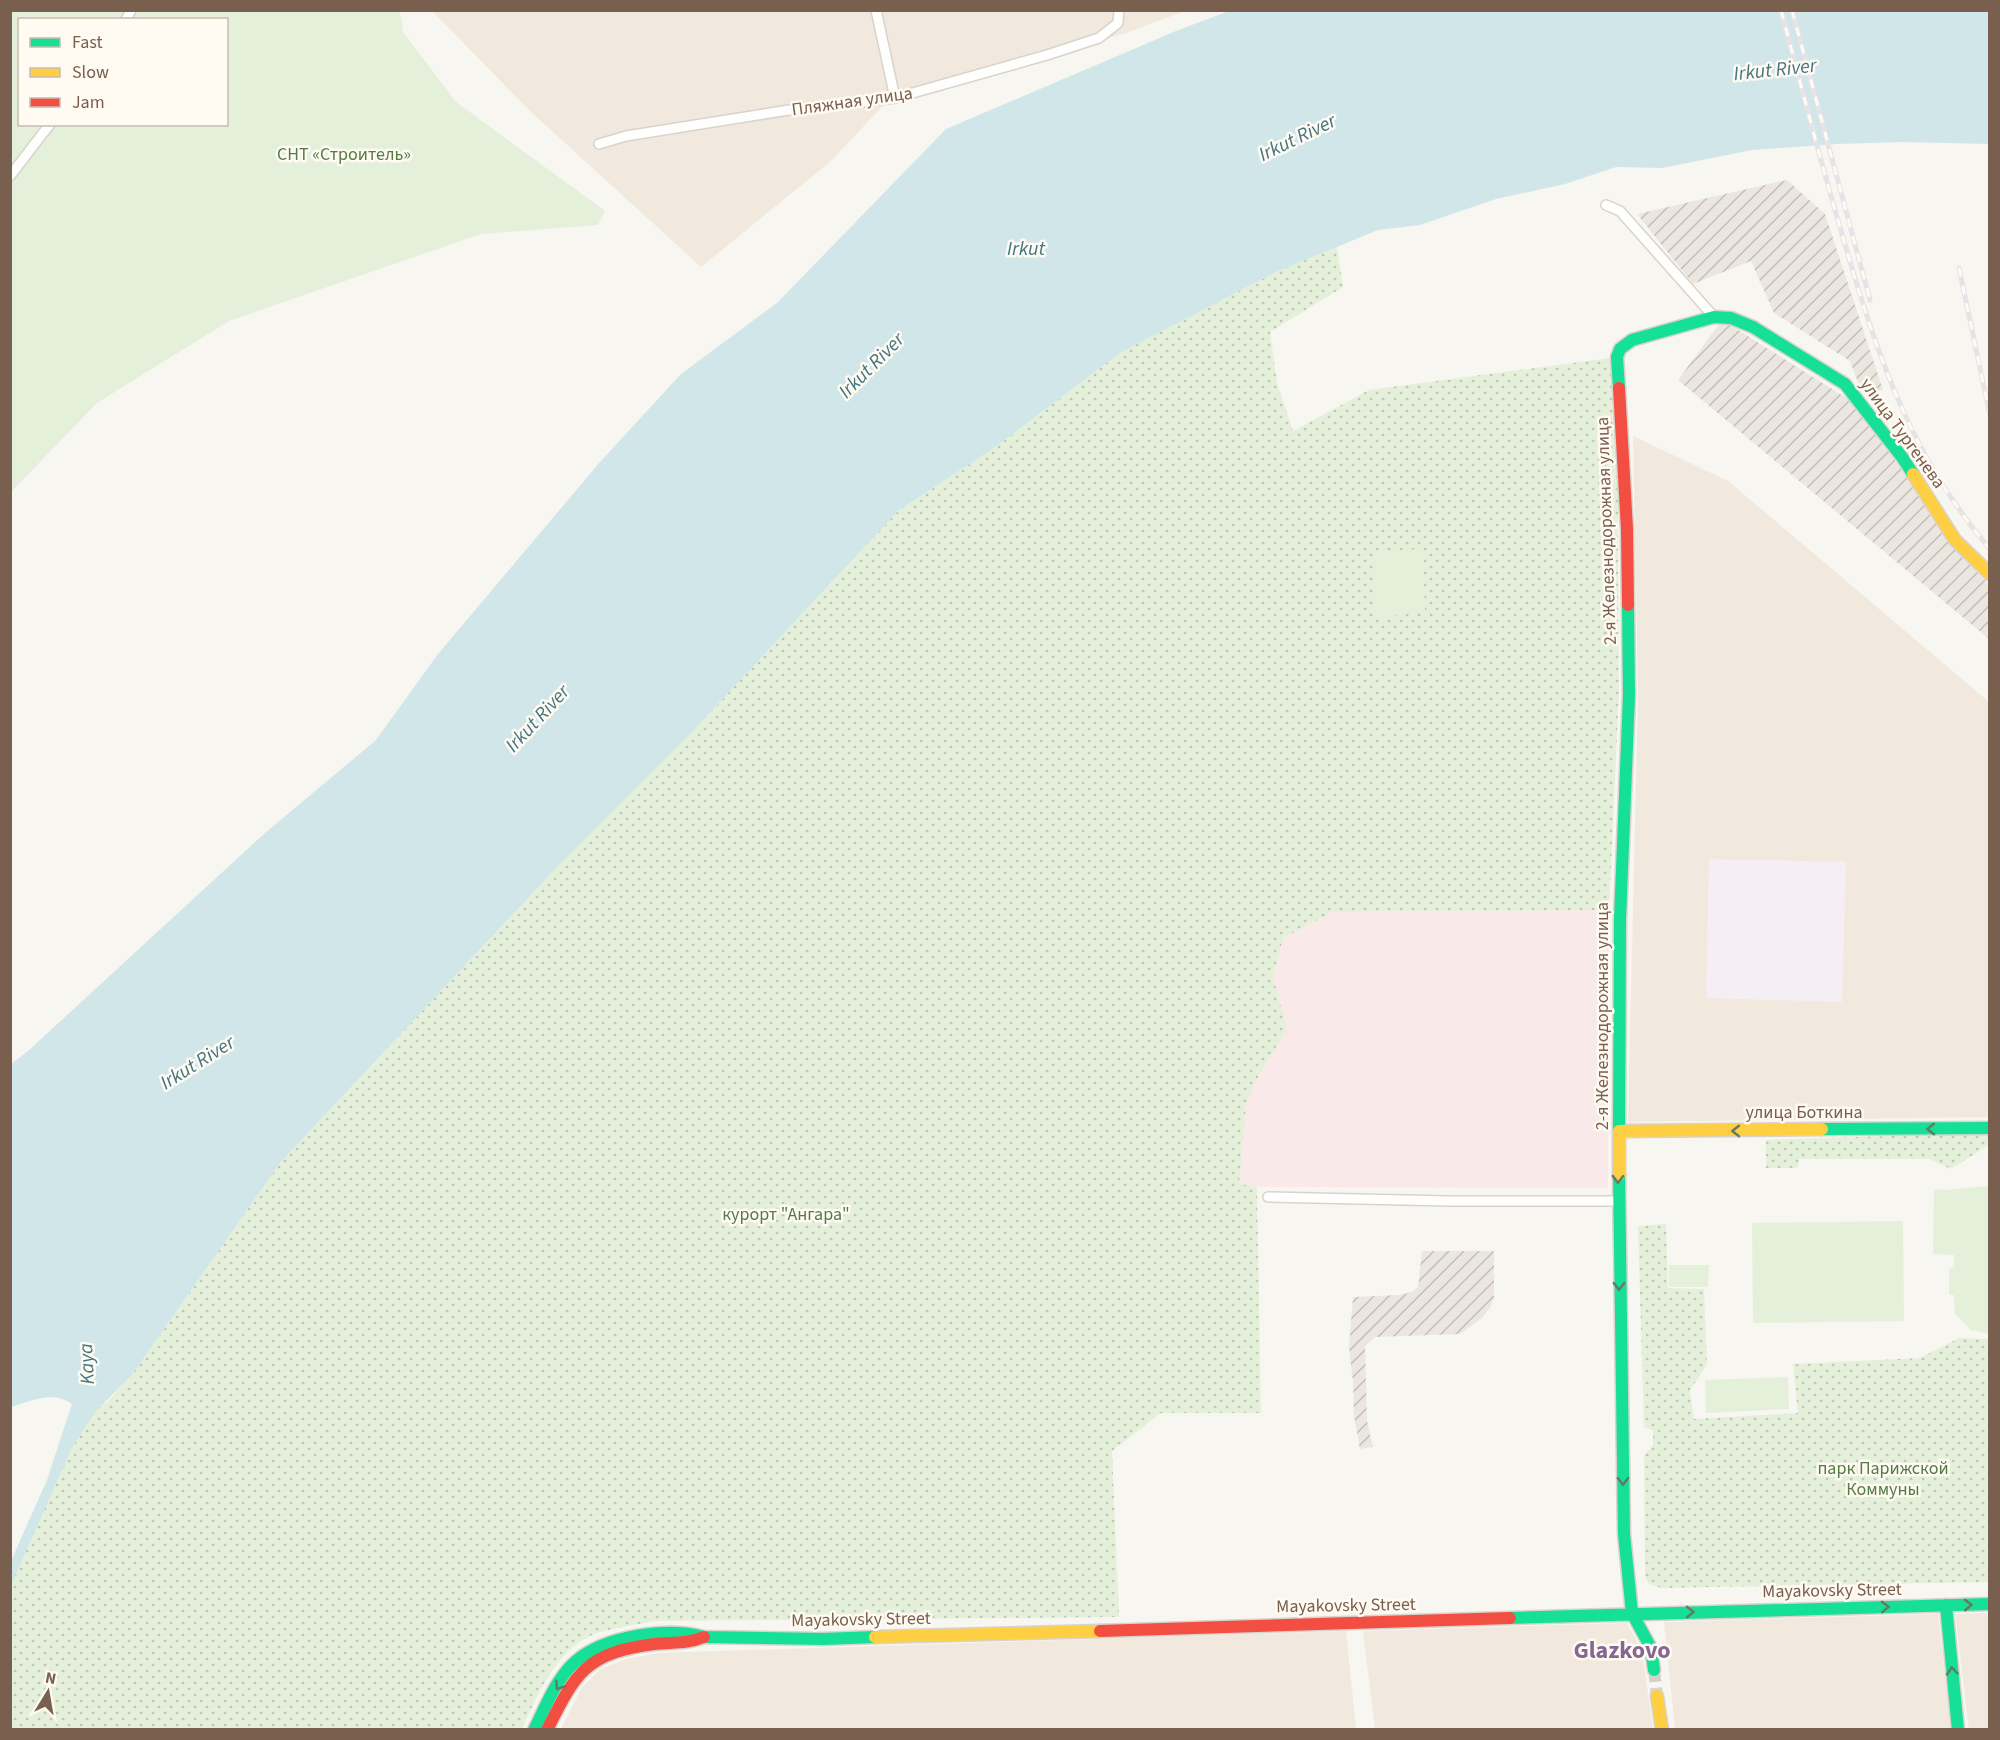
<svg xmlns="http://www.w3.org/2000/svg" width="2000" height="1740" font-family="'Source Sans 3',sans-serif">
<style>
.residential{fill:#f1e9de}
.industrial{fill:url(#industrial-furrows)}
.education{fill:#f6eef5}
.medical{fill:#f9e9e8}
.park{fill:url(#park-dots)}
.garden{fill:#e5f0db;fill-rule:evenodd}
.water{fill:#d1e6e9}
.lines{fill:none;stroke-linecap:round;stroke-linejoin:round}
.secondary-tunnel{stroke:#d8d0c8;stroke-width:12;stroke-dasharray:12 6;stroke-linecap:butt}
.street-casing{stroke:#d8d3cd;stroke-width:12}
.fast-casing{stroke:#d8d3cd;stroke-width:15}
.slow-casing{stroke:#d8d3cd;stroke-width:15}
.jam-casing{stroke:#d8d3cd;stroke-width:15}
.street{stroke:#fefefd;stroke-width:9}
.fast{stroke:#16e098;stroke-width:12}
.slow{stroke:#ffcf43;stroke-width:12}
.jam{stroke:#f24e42;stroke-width:12}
.rail-casing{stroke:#e6e3e7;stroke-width:5}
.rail{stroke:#fffaf2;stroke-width:3;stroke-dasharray:9;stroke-linecap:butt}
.oneway{stroke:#64795d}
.labels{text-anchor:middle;stroke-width:5;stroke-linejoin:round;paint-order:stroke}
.street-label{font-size:18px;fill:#785f4e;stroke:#fffaf2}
.park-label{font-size:18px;fill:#547d46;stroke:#fffaf2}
.water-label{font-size:20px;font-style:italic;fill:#447683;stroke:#fffaf2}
.district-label{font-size:24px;font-weight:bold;fill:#866693;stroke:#fffaf2}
</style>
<defs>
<pattern id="industrial-furrows" width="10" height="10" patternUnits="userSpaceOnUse" patternTransform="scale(1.5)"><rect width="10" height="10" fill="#ebe6e0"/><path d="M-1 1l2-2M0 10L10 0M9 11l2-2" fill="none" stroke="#c3beb8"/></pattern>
<pattern id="park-dots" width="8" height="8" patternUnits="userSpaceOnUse" patternTransform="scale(1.5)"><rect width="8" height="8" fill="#e5f0db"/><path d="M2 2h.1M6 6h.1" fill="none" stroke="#bec6b4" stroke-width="1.8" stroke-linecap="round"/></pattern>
</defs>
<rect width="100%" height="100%" fill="#f8f6f0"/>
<!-- residential -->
<path class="residential" d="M 432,11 L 1185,11 L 1120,35 L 893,95 L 831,161 L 701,267 L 530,111 Z
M 1633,436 L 1728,481 L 1989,702 L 1990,1117 L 1628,1122 L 1638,695 Z
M 1989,1613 L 1989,1729 L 1969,1729 L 1955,1614 Z
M 1938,1614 L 1951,1729 L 1675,1729 L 1664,1622 Z
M 1627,1623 L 1642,1651 L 1653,1729 L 1375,1729 L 1363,1631 Z
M 1346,1631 L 1356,1729 L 561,1729 L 582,1687 L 601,1669 L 626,1659 L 657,1653 Z"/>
<!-- industrial -->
<path class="industrial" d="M 1787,180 L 1825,214 L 1883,390 L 1862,393 L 1850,361 L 1774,313 L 1751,261 L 1693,284 L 1637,214 Z
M 1722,320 L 1848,399 L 1881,439 L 1954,549 L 1989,584 L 1989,639 L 1678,380 Z
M 1422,1251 L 1494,1251 L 1494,1298 L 1490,1308 L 1482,1318 L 1460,1334 L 1375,1337 L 1365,1346 L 1367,1421 L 1373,1447 L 1360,1449 L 1354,1416 L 1353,1382 L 1349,1347 L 1353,1297 L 1399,1295 L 1412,1292 L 1418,1287 Z"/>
<!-- education -->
<path class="education" d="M 1709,859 L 1846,862 L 1842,1002 L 1706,998 Z"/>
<!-- medical -->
<path class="medical" d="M 1609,910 L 1608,1188 L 1257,1187 L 1239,1185 L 1246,1104 L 1259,1075 L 1287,1029 L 1273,977 L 1283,938 L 1333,912 Z"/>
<!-- park -->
<path class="park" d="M 1337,247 L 1343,287 L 1270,332 L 1277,383 L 1293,431 L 1369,390 L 1617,357 L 1619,690 L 1609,910 L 1333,912 L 1283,938 L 1273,977 L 1287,1029 L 1259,1075 L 1246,1104 L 1239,1184 L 1257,1187 L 1261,1413 L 1161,1413 L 1112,1451 L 1119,1617 L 654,1621 C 637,1625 604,1629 590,1636 C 555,1653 537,1696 522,1729 L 11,1730 L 10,1585 L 72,1448 L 95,1411 L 108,1401 L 132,1375 L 280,1163 L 559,865 L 691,733 L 898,511 L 994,448 L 1120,353 L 1276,272 Z
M 1989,1133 L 1989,1145 L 1951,1169 L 1929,1159 L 1799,1159 L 1798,1168 L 1766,1168 L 1766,1140 Z
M 1666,1224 L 1668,1288 L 1704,1289 L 1707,1365 L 1690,1390 L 1694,1419 L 1798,1413 L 1793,1364 L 1920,1358 L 1959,1338 L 1989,1339 L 1989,1582 L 1662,1588 L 1649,1584 L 1645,1576 L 1644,1455 L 1653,1446 L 1653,1430 L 1644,1427 L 1638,1226 Z"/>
<!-- garden -->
<path class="garden" d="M 10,11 L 400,11 L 403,32 L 456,102 L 605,211 L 598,225 L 481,234 L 229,321 L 97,403 L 11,492 ZM 20,20 L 226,20 L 226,124 L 20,124 Z
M 1423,549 L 1425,612 L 1374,618 L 1376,551 Z
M 1989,1186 L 1990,1186 L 1989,1334 L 1971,1330 L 1955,1314 L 1954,1295 L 1949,1295 L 1949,1269 L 1954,1267 L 1954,1255 L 1933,1254 L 1934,1189 L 1945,1190 Z
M 1903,1221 L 1904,1321 L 1753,1323 L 1752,1223 Z
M 1669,1265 L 1709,1265 L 1708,1287 L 1669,1287 Z
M 1788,1377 L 1789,1409 L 1706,1413 L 1705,1380 Z"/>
<!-- water -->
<path class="water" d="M 1229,11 L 1989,11 L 1989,144 L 1902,142 L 1836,144 L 1752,150 L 1662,168 L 1616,167 L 1565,184 L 1496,199 L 1420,225 L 1378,230 L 1276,272 L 1120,353 L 994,448 L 898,511 L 691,733 L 559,865 L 280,1163 L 132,1375 L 95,1412 L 72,1448 L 11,1585 L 11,1561 L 47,1480 L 72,1404 C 53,1390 31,1401 11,1407 L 11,1064 L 28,1051 L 265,833 L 376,740 L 438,654 L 600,462 L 681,374 L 777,303 L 946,129 L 1176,31 Z"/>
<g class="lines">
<!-- secondary-tunnel -->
<path class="secondary-tunnel" d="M 1654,1670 L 1657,1696"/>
<!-- street casing -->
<g class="street-casing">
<path id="street" d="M 876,10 L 895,98
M 126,20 L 131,10
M 599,144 L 626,136 L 789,110 L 895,98 L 1047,55 L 1099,38 L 1118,23 L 1119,10
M 10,176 L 50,124
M 1606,205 L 1620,211 L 1714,317
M 1268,1197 L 1449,1201 L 1618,1201"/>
</g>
<!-- fast casing -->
<g class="fast-casing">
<path id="fast" d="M 1619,388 L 1617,357 L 1620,349 L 1632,340 L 1714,317 L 1731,318 L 1753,327 L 1845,384 L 1902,457 L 1913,474
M 1822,1129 L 1990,1128
M 1619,1131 L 1620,919 L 1629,695 L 1628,605
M 1619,1175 L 1624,1534 L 1632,1613
M 1946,1605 L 1958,1730
M 1632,1613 L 1651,1648 L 1654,1670
M 1510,1618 L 1990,1604
M 534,1730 C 545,1708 556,1679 575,1662 C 604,1636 667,1627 704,1637 L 823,1639 L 875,1637"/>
</g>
<!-- slow casing -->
<g class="slow-casing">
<path id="slow" d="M 1913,474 L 1955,540 L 1990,574
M 1619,1175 L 1619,1131 L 1822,1129
M 875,1637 L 1100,1631
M 1657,1696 L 1662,1730"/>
</g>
<!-- jam casing -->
<g class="jam-casing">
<path id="jam" d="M 1619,388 L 1627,529 L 1628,605
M 1100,1631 L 1510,1618
M 547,1730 C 576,1672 586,1653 654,1644 C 672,1642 687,1644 704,1637"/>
</g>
<!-- street -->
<use href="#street" class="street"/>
<!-- fast -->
<use href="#fast" class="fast"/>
<!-- slow -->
<use href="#slow" class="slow"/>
<!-- jam -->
<use href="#jam" class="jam"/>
<!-- rail casing -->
<g class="rail-casing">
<path id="rail" d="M 1781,10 C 1801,85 1820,160 1842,234 C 1875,350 1910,456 1990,549
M 1792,10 L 1870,300
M 1959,268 L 1990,416"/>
</g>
<!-- rail -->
<use href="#rail" class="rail"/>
</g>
<!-- one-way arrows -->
<defs><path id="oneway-chevron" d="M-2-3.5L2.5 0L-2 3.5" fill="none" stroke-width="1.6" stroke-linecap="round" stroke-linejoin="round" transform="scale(1.5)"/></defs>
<g class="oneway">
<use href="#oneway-chevron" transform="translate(1931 1129) rotate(179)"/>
<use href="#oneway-chevron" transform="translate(1736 1131) rotate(180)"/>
<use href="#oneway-chevron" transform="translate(1618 1179) rotate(91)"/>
<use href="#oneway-chevron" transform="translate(1619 1286) rotate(90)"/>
<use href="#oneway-chevron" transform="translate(1623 1481) rotate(89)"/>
<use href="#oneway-chevron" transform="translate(1968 1605) rotate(-1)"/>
<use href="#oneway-chevron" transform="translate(1885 1607) rotate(-1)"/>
<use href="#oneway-chevron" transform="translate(1690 1612) rotate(-1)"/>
<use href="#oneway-chevron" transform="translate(1952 1671) rotate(-95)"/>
<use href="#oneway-chevron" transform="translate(559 1686) rotate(123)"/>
</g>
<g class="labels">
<!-- street labels -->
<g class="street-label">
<text transform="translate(852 101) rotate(-8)" y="6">Пляжная улица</text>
<text transform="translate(1903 433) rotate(54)" y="6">улица Тургенева</text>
<text transform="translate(1606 531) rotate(-92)" y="6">2-я Железнодорожная улица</text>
<text transform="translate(1602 1016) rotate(-90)" y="6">2-я Железнодорожная улица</text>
<text x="1804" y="1118">улица Боткина</text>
<text transform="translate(1832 1590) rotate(-1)" y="6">Mayakovsky Street</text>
<text transform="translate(1346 1605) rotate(-1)" y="6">Mayakovsky Street</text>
<text transform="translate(861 1619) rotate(-1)" y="6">Mayakovsky Street</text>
</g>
<!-- park labels -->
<g class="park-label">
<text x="344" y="160">СНТ «Строитель»</text>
<text x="786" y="1220">курорт "Ангара"</text>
<text x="1883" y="1474">парк Парижской<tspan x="1883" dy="21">Коммуны</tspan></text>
</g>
<!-- water labels -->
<g class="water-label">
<text transform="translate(1775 69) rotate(-6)" y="7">Irkut River</text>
<text transform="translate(1297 137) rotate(-26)" y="7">Irkut River</text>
<text x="1026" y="255">Irkut</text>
<text transform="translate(871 365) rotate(-45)" y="7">Irkut River</text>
<text transform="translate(537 718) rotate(-47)" y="7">Irkut River</text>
<text transform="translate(197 1062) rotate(-32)" y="7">Irkut River</text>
<text transform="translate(86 1364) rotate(-93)" y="7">Kaya</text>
</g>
<!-- district labels -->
<g class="district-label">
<text x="1622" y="1658">Glazkovo</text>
</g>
</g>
<!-- border -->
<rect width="2000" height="1740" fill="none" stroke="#785f4e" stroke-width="24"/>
<!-- legend -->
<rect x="18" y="18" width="210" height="108" fill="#fffaf2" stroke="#c9bcb0" stroke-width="1.5"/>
<rect x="30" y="38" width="30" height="9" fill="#16e098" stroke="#c9bcb0" stroke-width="1.5"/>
<text x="72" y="48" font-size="18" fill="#785f4e">Fast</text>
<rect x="30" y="68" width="30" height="9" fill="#ffcf43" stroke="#c9bcb0" stroke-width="1.5"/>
<text x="72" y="78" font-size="18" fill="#785f4e">Slow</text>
<rect x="30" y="98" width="30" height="9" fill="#f24e42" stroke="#c9bcb0" stroke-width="1.5"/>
<text x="72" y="108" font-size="18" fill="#785f4e">Jam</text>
<!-- north arrow -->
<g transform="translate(48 1692) rotate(11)" stroke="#fffaf2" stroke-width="4.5" paint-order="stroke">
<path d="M0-4.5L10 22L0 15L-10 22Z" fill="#785f4e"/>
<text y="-9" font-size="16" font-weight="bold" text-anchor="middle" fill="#785f4e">N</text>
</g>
</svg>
